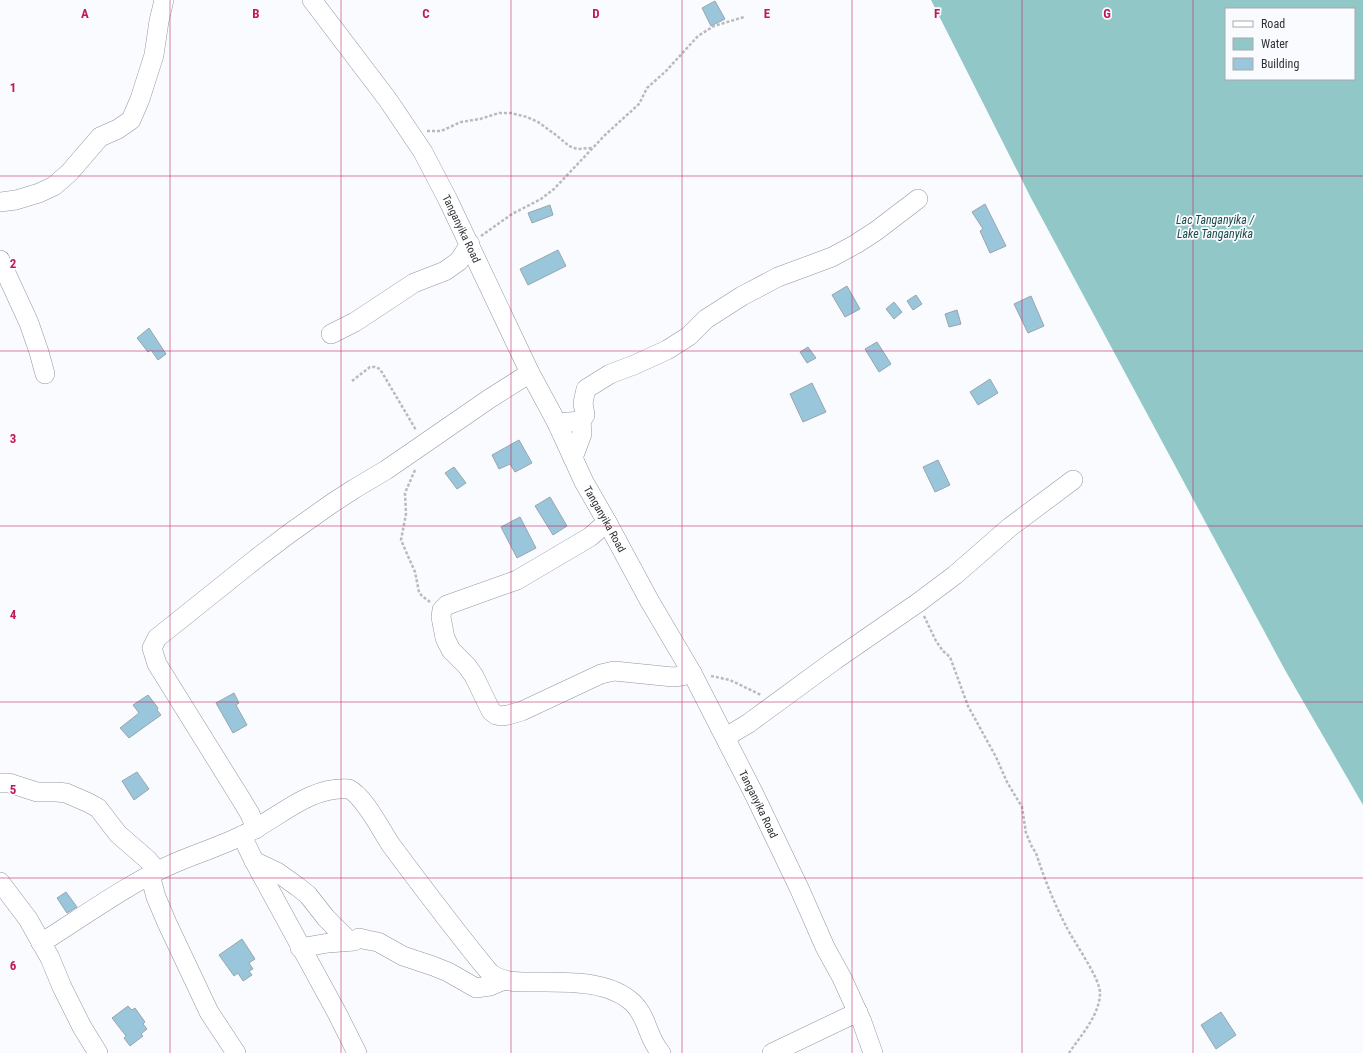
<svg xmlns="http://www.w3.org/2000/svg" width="1363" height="1053" font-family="'Roboto Condensed',sans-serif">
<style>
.water{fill:#91c7c7;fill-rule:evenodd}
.building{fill:#9ac6db;stroke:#97a6ad}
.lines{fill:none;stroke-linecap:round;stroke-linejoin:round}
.minor-casing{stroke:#8f96a3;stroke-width:20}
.path{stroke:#b9babe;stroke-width:2.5;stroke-dasharray:3 2;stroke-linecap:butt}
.minor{stroke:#fff;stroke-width:19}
.grid{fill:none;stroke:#c2185b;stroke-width:1;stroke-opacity:0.55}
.labels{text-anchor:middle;stroke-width:3.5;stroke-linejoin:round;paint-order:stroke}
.street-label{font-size:11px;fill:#2e3136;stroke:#fafbfe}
.water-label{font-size:12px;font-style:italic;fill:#1b4b4c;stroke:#fafbfe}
.grid-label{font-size:13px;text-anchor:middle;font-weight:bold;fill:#c2185b;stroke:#fafbfe;stroke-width:3.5;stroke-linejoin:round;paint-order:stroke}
</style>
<rect width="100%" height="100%" fill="#fafbfe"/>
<!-- water -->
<path class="water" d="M 931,0 L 1363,0 L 1363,805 L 1285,670 L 1031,198 ZM 1226,9 L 1354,9 L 1354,79 L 1226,79 Z"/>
<!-- building -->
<path class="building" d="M 715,1 L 725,19 L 711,26 L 702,8 Z
M 985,204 L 1006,246 L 990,253 L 980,231 L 983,229 L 972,212 Z
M 550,205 L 553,215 L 532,223 L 528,213 Z
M 558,250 L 566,266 L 528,285 L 520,269 Z
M 847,286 L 860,309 L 845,317 L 832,295 Z
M 916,295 L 922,304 L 913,310 L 907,301 Z
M 1031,296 L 1044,326 L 1028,333 L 1014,304 Z
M 894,302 L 902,312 L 894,319 L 886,309 Z
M 957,310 L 961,324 L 949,327 L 945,314 Z
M 149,328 L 166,354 L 158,360 L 151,350 L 148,352 L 137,338 Z
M 877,342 L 891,364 L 879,372 L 865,349 Z
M 808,347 L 816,358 L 807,363 L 800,352 Z
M 990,379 L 998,393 L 978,405 L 970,392 Z
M 812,383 L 826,412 L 803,422 L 790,394 Z
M 519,440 L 532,463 L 515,472 L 510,464 L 499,469 L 492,455 Z
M 938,460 L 950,485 L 935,492 L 923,467 Z
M 454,467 L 466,483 L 457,489 L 445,473 Z
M 550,497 L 567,526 L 553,535 L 535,506 Z
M 520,517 L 536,548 L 517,558 L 501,527 Z
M 234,693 L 239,703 L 236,705 L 247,725 L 233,733 L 216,703 Z
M 148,695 L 158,708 L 157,710 L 161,715 L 129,738 L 120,728 L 139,713 L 133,705 Z
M 137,772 L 149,789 L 134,800 L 122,781 Z
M 66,892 L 77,907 L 67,913 L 57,898 Z
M 242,939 L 255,959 L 249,963 L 253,969 L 249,971 L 252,975 L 243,981 L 238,973 L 234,976 L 219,955 Z
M 128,1006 L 132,1010 L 135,1008 L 145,1022 L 143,1024 L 147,1029 L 141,1034 L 143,1036 L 130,1046 L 124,1038 L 126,1036 L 112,1018 Z
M 1221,1012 L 1236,1035 L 1216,1049 L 1201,1025 Z"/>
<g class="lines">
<!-- minor casing -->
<g class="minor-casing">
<g id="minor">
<path id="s1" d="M 312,0 L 388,100 L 423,152 L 448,200 L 530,373 L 557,423 L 584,482 L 607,522 L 649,600 L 692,673 L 755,796 L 800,890 L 825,947 L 842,978 L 862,1022 L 873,1053"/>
<path d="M 0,202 L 16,200 L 39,193 L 54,186 L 69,173 L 100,137 L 118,129 L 131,120 L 140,99 L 154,55 L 159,21 L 164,0"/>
<path d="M 0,260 L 29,323 L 39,352 L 45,374"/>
<path d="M 331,334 L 355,322 L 414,283 L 445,271 L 459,261 L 470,244"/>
<path d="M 557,423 L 581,421 L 585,415 L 583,403 L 586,389 L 610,374 L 634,365 L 667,350 L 689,336 L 706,319 L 742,296 L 778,277 L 832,257 L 856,244 L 876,231 L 918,199"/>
<path d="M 573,458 L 582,434 L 581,421"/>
<path d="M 607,522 L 590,537 L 517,580 L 447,605 L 442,610 L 441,617 L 445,638 L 451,650 L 467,666 L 474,676 L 491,711 L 496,715 L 501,716 L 508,715 L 522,711 L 601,674 L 614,671 L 673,677 L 682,676 L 692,673"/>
<path d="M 726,737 L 749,723 L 835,660 L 919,602 L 955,575 L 1010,527 L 1073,480"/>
<path d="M 0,783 L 9,783 L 37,792 L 57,792 L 66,793 L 89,803 L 98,808 L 118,834 L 148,860 L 157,871"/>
<path d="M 256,829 L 250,814 L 241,799 L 157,664 L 152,648 L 157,638 L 257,558 L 290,533 L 331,504 L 354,489 L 386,470 L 489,399 L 530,373"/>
<path d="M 242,836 L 254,861 L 337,1013 L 357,1053"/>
<path d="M 254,861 L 277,872 L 298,887 L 308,895 L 326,918 L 349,941"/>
<path d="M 150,875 L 156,897 L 167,923 L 209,1012 L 236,1053"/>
<path d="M 0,882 L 28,919 L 50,958 L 62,987 L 82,1027 L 98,1053"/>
<path d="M 41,943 C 81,918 125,886 168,866 C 192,855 219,847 243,835 C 278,819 308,786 349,789 C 364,796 381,830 391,845 C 423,888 456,932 490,973 C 505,984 522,982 540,982 C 570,982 610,981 633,1003 C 648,1017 647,1038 661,1053"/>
<path d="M 300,948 L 328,943 L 354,941 L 359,938 L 367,940 L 378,942 L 403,956 L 433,966 L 448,972 L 476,988 L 490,986 L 504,980"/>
<path d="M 772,1053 L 858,1012"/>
</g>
</g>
<!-- path -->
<path class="path" d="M 427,131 L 441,131 L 461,122 L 480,119 L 499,113 L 511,113 L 527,117 L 538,122 L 556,135 L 569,146 L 577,149 L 592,148
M 481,236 L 512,214 L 541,199 L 554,189 L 605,135 L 639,104 L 647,88 L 666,71 L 698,36 L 714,26 L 744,17
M 352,381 L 370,367 L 375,367 L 380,369 L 416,430
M 415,470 L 405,493 L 406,514 L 401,540 L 415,572 L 419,592 L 422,596 L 430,602
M 924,616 L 936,641 L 943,651 L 950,657 L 968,706 L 996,757 L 1007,782 L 1022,807 L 1026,833 L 1032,847 L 1036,853 C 1044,878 1054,903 1066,926 C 1073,941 1101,979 1100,994 C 1099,1016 1081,1035 1069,1053
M 711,676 L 730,680 L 761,695"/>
<!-- minor -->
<use href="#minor" class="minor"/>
</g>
<!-- grid -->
<path class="grid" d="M 170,0 L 170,1053M 341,0 L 341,1053M 511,0 L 511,1053M 682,0 L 682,1053M 852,0 L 852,1053M 1022,0 L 1022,1053M 1193,0 L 1193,1053M 0,176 L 1363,176M 0,351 L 1363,351M 0,526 L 1363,526M 0,702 L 1363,702M 0,878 L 1363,878"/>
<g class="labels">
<!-- street labels -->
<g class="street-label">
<text dy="4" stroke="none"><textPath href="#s1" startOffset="274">Tanganyika Road</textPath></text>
<text dy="4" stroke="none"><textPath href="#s1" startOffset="598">Tanganyika Road</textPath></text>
<text dy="4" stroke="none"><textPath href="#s1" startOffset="922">Tanganyika Road</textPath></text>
</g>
<!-- water labels -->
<g class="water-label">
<text x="1215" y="224">Lac Tanganyika /<tspan x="1215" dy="14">Lake Tanganyika</tspan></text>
</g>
</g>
<g class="grid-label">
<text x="85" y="18">A</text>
<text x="256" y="18">B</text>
<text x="426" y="18">C</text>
<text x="596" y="18">D</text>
<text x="767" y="18">E</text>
<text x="937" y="18">F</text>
<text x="1107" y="18">G</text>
<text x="13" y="92">1</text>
<text x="13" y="268">2</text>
<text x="13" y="443">3</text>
<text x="13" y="619">4</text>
<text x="13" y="794">5</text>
<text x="13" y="970">6</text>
</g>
<!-- legend -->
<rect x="1225" y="8" width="130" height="72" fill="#fafbfe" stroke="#a8aaae"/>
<rect x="1233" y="21" width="20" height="6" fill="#ffffff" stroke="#a8aaae"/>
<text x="1261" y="28" font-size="12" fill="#2e3136">Road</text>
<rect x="1233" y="38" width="20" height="12" fill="#91c7c7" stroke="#a8aaae"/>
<text x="1261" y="48" font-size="12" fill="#2e3136">Water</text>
<rect x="1233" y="58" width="20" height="12" fill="#9ac6db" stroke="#a8aaae"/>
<text x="1261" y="68" font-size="12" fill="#2e3136">Building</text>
</svg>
